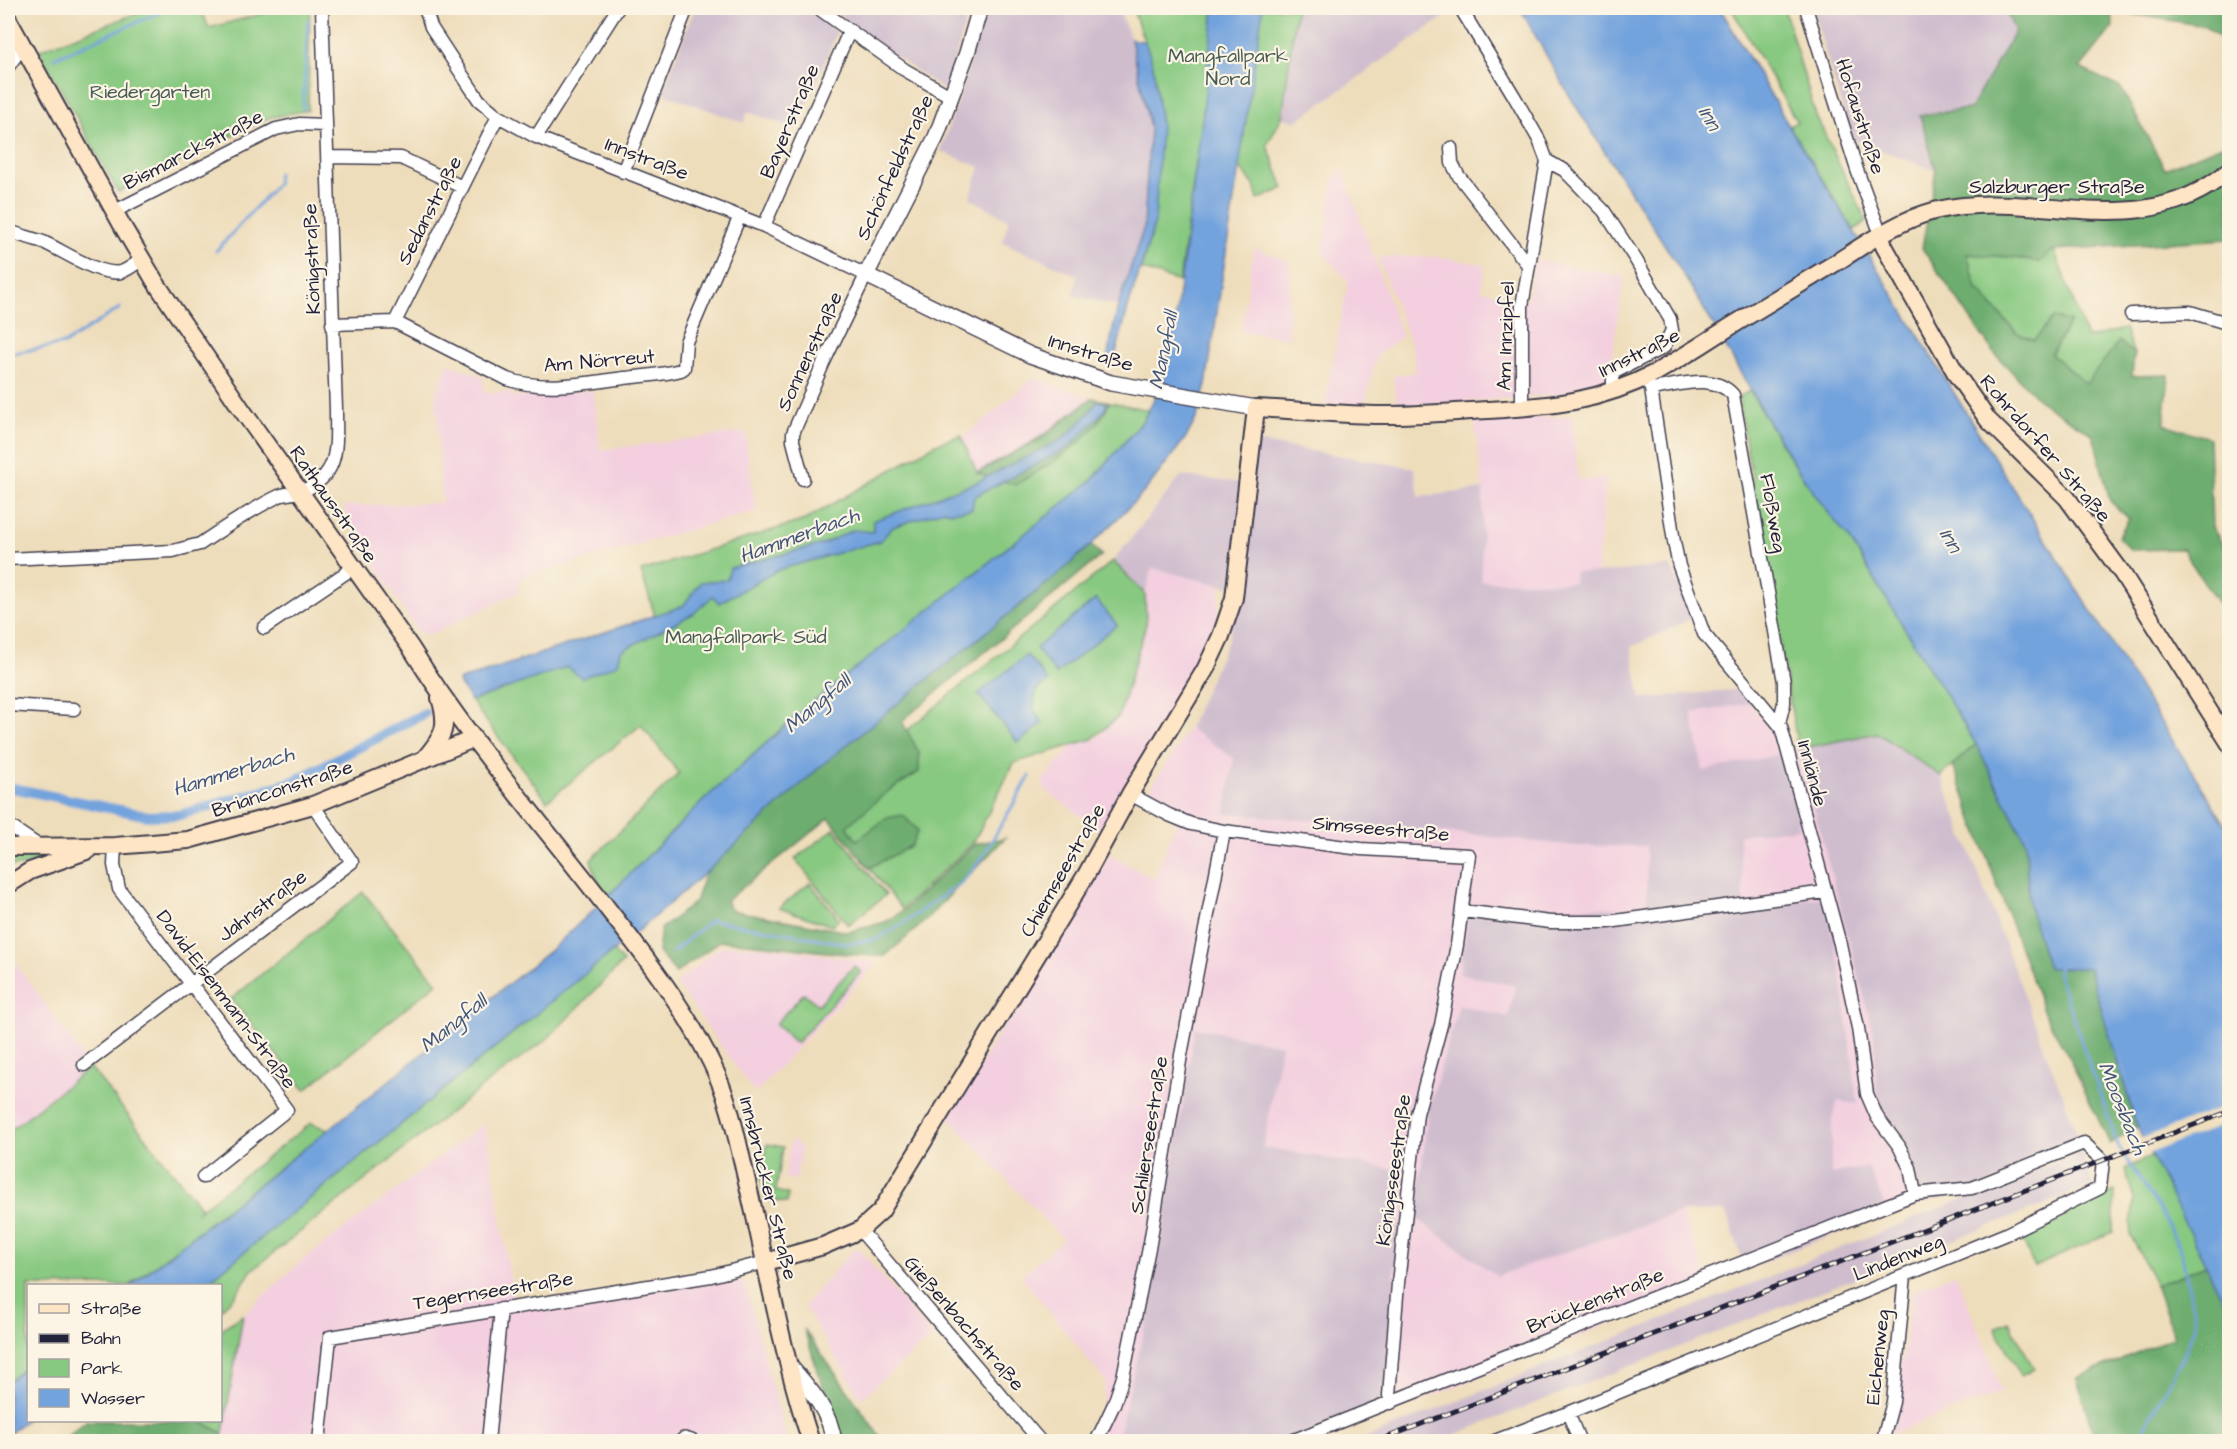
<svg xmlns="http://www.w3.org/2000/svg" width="2237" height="1449" font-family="'Architects Daughter',sans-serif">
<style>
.built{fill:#f3cfdf}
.industrial{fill:#cfbdce}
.green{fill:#88c981;stroke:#55765e;stroke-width:1.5}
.forest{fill:#6ead6f;stroke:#486855;stroke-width:1.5}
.water{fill:#73a3dd;stroke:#4a628c;stroke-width:1.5}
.pier{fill:#edb}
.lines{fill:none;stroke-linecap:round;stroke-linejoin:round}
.stream{stroke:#73a3dd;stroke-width:3}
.canal{stroke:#73a3dd;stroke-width:10}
.minor-casing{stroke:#413e4e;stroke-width:15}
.tertiary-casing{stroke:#413e4e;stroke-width:18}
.secondary-casing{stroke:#413e4e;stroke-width:20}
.minor{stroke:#fff;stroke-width:12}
.tertiary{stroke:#fff;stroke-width:15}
.secondary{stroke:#fde5c5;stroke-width:16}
.rail-casing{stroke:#22223b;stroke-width:5}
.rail{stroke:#fcf5e5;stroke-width:3;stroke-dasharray:9;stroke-linecap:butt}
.labels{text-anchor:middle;stroke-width:4.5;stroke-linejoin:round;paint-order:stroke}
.park-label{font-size:20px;fill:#465c54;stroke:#fcf5e5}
.street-label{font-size:20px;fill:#22223b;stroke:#fcf5e5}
.water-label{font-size:21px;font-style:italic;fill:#42567c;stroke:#fcf5e5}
</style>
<rect width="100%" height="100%" fill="#fcf5e5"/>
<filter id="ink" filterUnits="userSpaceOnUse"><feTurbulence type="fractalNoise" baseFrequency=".0167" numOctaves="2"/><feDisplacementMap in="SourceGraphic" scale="12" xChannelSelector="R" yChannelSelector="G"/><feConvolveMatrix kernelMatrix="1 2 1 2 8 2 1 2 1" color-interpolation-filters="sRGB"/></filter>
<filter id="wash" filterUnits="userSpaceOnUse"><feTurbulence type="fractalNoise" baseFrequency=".008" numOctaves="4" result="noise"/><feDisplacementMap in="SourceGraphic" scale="24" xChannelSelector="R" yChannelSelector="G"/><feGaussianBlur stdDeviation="1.35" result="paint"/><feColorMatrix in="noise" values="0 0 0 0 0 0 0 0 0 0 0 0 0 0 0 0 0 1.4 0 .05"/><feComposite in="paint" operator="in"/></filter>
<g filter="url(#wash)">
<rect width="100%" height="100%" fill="#edb"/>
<!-- built -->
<path class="built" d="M 1342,167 L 1402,337 L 1377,355 L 1364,406 L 1325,404 L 1348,282 L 1323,252 L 1333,182 Z
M 1254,248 L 1290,262 L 1288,338 L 1241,331 Z
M 1378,257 L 1441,257 L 1485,265 L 1481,290 L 1528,299 L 1535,260 L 1624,276 L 1608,381 L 1573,393 L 1436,404 L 1397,404 L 1393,376 L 1416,372 L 1413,350 Z
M 448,363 L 483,377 L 484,393 L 512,392 L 513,397 L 593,390 L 600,450 L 745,432 L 756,511 L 519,578 L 519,592 L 429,635 L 417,631 L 364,547 L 343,506 L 442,503 L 436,394 Z
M 1034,378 L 1092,398 L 1039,438 L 977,473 L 963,438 Z
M 1572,416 L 1578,480 L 1606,478 L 1597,573 L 1671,566 L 1693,618 L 1631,647 L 1641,699 L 1740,689 L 1786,753 L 1798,749 L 1877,733 L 1941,776 L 2082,1147 L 1968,1191 L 1888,1213 L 1746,1269 L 1725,1211 L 1681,1212 L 1709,1283 L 1386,1415 L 1315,1441 L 1096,1442 L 1106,1382 L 1021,1276 L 1063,1239 L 948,1117 L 1109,854 L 1154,879 L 1178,818 L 1143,800 L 1189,728 L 1229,638 L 1240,590 L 1221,585 L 1215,634 L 1201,661 L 1100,830 L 1044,789 L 1043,780 L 1072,746 L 1096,738 L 1119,716 L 1146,624 L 1145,594 L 1113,561 L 1181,476 L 1241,483 L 1257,442 L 1414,468 L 1419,497 L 1483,489 L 1475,421 Z
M 721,946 L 769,947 L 877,963 L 755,1093 L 676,983 Z
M 8,953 L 90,1067 L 8,1132 Z
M 485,1123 L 514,1303 L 744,1281 L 787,1441 L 221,1442 L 243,1315 L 300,1262 Z
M 795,1140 L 801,1149 L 796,1180 L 785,1178 L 790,1144 Z
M 858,1248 L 932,1336 L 861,1399 L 804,1306 L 852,1251 Z
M 1956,1274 L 2002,1392 L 1890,1434 L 1913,1290 Z"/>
<!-- industrial -->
<path class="industrial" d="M 695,8 L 806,8 L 837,32 L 797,129 L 748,112 L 744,123 L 662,93 Z
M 828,8 L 969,8 L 946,92 Z
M 985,8 L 1118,8 L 1131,39 L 1150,128 L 1144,228 L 1118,306 L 1072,295 L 1078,276 L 1002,242 L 1009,220 L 970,198 L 980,167 L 940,151 L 960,96 Z
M 1296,8 L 1457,8 L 1295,122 L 1282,117 Z
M 1812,8 L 2004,8 L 2015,31 L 1970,109 L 1920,115 L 1936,171 L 1852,139 Z
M 1257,442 L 1414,468 L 1419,497 L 1483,489 L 1481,581 L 1574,583 L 1575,572 L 1597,573 L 1671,566 L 1693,618 L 1631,647 L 1641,699 L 1740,689 L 1751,703 L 1692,713 L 1703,771 L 1786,753 L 1799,828 L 1739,835 L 1744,906 L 1824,897 L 1840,968 L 1858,1104 L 1838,1101 L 1832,1119 L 1831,1174 L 1868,1167 L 1888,1213 L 1746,1269 L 1725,1211 L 1681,1212 L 1497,1276 L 1416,1218 L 1428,1111 L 1459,1005 L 1508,1017 L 1516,986 L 1459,973 L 1471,904 L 1647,909 L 1646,846 L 1575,846 L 1465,834 L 1225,813 L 1234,758 L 1189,728 L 1229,638 L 1240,590 L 1152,568 L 1145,594 L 1113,561 L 1181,476 L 1241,483 Z
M 1877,733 L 1941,776 L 2082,1147 L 1968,1191 L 1923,1203 L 1900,1138 L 1877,1094 L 1874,1034 L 1798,749 Z
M 1195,1027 L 1281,1045 L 1263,1147 L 1403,1171 L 1392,1304 L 1386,1415 L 1315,1441 L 1116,1442 L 1150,1310 Z
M 2081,1152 L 2094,1185 L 1439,1441 L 1355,1442 Z"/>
<!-- green -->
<path class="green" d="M 151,8 L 200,8 L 209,28 L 283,8 L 310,8 L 308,110 L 268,118 L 118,192 L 39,50 Z
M 1132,8 L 1296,8 L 1282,117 L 1267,145 L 1284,188 L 1258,200 L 1254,185 L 1202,122 L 1179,282 L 1141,269 L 1155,222 L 1153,65 Z
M 1731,8 L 1784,8 L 1816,116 L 1867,222 L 1854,230 L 1789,126 L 1797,122 Z
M 2054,250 L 2087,338 L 2125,329 L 2134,354 L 2119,341 L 2086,385 L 2051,354 L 2070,322 L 2053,318 L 2034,341 L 2017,333 L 1977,289 L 1967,254 L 2009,257 L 2040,262 Z
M 1750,391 C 1779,443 1810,493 1849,538 L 1976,744 L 1941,776 L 1877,733 L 1798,749 L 1738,397 Z
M 1092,398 L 1148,410 L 1143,421 L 1091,482 L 797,715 L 704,800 L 609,895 L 597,879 L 591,860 L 679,773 L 641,725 L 547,801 L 477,709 L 458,681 L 655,616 L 641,571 L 805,520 L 936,444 L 961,435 L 977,473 L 1039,438 Z
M 1113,561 L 1145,594 L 1146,624 L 1119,716 L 1092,739 L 1014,763 L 973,843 L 902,909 L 829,817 L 905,732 Z
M 834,829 L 886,895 L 848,925 L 795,859 Z
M 64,852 L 22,866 L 8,866 L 8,853 Z
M 810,883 L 839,919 L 832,926 L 779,908 Z
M 363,892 L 437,983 L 305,1090 L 231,999 Z
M 613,951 L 623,962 L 546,1040 L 486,1084 L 251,1271 L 235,1296 L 221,1309 L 220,1286 L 204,1285 Z
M 854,966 L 861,972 L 796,1043 L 775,1024 L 804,993 L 818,1005 Z
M 90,1067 L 201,1208 L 197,1212 L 311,1123 L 328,1130 L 130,1285 L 28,1286 L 28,1365 L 8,1382 L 8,1132 Z
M 767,1144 L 783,1147 L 776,1191 L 788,1194 L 787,1203 L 765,1199 L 761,1179 Z
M 2152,1156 L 2206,1265 L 2156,1285 L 2130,1234 L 2134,1199 L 2125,1169 Z
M 2115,1191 L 2113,1232 L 2034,1267 L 2020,1233 Z
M 243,1315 L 223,1433 L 199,1421 L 220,1420 L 221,1329 Z
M 2009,1321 L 2034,1369 L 2021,1376 L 1995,1328 Z"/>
<!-- forest -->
<path class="forest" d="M 2004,8 L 2229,8 L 2229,45 L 2205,26 L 2112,11 L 2113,27 L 2080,68 L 2121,88 L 2165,169 L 2229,142 L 2229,239 L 2054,250 L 2040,262 L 2009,257 L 1967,254 L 1977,289 L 2017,333 L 2034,340 L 2053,318 L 2070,321 L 2051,354 L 2086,384 L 2119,341 L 2134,354 L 2132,376 L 2169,375 L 2164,424 L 2209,438 L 2212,527 L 2229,555 L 2229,619 L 2182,549 L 2131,550 L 2118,537 L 2129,519 L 2110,501 L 2093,435 L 2041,402 L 1994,353 L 1922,248 L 1936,171 L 1920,115 L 1970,109 L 2015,31 Z
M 1092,398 L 1110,402 C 1092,442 1051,463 1015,485 L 977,473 L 1040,439 Z
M 1091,545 L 1102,555 L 902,721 L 919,753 L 919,772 L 887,792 L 847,826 L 857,840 L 887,818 L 903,815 L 918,831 L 911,846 L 869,868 L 829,818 L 726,901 L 731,910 L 848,932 L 885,922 L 903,911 L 975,844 L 1005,838 L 922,924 L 885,956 C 830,955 775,944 720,941 L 676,973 L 658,952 L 661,929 L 695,902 L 705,873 L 822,765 L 1062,571 Z
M 1976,744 L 2026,843 L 2029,906 L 2089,968 L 2137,1127 L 2110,1144 L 2068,1055 L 2044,1013 L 1953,765 Z
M 2206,1265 L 2229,1312 L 2229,1441 L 2095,1441 L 2077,1378 L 2174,1337 L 2156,1285 Z
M 804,1329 L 883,1441 L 828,1441 L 831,1411 Z
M 86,1421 L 199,1421 L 223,1433 L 221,1441 L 52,1441 L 65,1438 Z"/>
<!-- water -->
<path class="water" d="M 1214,8 L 1263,8 L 1206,385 L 1197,417 L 1187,436 L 1145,491 L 1097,539 L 1062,571 L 822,765 L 705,873 L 639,930 L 204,1285 L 130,1286 L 328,1130 L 552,949 L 609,895 L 704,800 L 797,715 L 1091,481 L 1143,421 L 1165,377 L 1175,322 L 1202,121 Z
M 1520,8 L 1720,8 L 1789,126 L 1980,435 L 2229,830 L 2229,1312 L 2137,1127 L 2089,968 L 2048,968 L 2029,906 L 2026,843 L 1976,744 L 1849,538 C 1787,466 1747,380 1698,299 C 1655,226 1605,156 1562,83 C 1548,58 1534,33 1520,8 Z
M 1131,39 L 1145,42 L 1153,65 L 1161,125 L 1155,222 L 1128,308 L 1114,360 L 1107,358 L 1118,306 L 1144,227 L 1150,128 Z
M 1097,401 L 1107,403 L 1104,411 L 1068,448 L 979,494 L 974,497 L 972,509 L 951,512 L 943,510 L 893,527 L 880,541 L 778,570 L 719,603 L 713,596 L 693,614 L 621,651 L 618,664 L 582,678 L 567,667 L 471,701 L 458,681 L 683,606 L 701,582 L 727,580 L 730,568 L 823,544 L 853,530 L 873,532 L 873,521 L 977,482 L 1063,439 L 1088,415 Z
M 1096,599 L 1117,625 L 1056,674 L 1036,648 Z
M 1027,655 L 1048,681 L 1036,690 L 1033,710 L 1043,723 L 1018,743 L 978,694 Z
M 28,1365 L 28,1418 L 8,1435 L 8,1382 Z"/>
<!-- pier -->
<path class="pier" d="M 2229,1105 L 2229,1123 L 2147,1154 L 2140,1139 Z"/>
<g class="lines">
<!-- stream -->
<path class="stream" d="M 54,58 L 170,8
M 303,109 L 308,20
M 216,251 L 277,184 L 278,173
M 8,354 L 64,344 L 120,308
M 673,952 L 711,920 L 848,944 L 877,939 L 898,927 L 961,883 L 980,861 L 1030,776
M 2060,964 L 2057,972 L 2119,1148 L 2160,1210 L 2181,1251 L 2196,1323 L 2184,1355 L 2143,1430 L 2145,1442"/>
<!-- canal -->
<path class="canal" d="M 8,787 L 148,816 L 179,815 L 294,781 L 425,713"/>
</g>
</g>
<g filter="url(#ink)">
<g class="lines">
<!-- minor casing -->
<g class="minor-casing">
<path id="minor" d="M 425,8 L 431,27 L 465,79 L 479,100 L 498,116 L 536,137 L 764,226 L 866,275 L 823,364 L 793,433 L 793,441 L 803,479
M 818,8 L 905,70 L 950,96
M 1806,8 L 1857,170 L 1881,235
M 1461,9 L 1514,96 L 1539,140 L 1547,161 L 1564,170 L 1604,211 L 1636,260 L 1670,319 L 1672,330 L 1664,347 L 1613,373 L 1613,391
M 8,67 L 22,47
M 536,137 L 618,8
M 1451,148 L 1452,163 L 1458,175 L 1528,265
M 327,157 L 401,158 L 462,187
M 623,172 L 687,8
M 115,211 L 276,129 L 299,124 L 325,125
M 764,226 L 849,32
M 8,231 C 19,235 32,238 43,242 C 64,251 98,276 121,272 C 128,270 135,264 141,260
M 2131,314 L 2190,312 L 2230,324
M 395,322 L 498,116
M 332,324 L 395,322 L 507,379 C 545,392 586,383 624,378 C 643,376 662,375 681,370 L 684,368 L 686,342 L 740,216
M 1645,378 L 1651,389 L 1674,542 L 1679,566 L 1704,634 L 1781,727 L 1840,944 L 1858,1028 L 1867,1094 L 1877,1117 L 1899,1146 L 1910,1168 L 1915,1194
M 1651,389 C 1677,386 1713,372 1733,395 L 1784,682 L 1784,703 L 1779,723
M 1522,408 L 1522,306 L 1547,161
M 8,559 L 173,551 L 200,544 C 225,527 252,509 279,496 C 286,493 295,494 302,491 C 341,475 336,446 336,409 L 322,8
M 264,628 L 353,568
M 8,705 L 74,709
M 1130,794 L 1169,815 L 1191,824 L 1224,831 L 1361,849 L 1469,855 L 1457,945 L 1441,1025 L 1417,1114 L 1398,1283 L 1389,1395 L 1391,1403
M 8,825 L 39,846
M 115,846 L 114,865 L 119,889 L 287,1110 L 203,1177
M 1463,911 L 1550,922 L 1608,922 L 1825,892
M 84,1065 L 352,862 L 313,805
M 860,1230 L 1041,1442
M 1568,1413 L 1580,1442
M 319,1442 L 330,1337 L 711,1276 L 766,1262
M 488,1442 L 501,1309
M 1096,1442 L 1114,1404 L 1123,1377 L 1150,1243 L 1181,1055 L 1224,831
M 1289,1442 L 1915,1194 L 1972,1188 L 2084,1143 L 2103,1161 L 2100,1188 L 2006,1234 L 1568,1413 L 1492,1442
M 1881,1442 L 1883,1439 L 1893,1402 L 1905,1275"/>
</g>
<!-- tertiary casing -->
<g class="tertiary-casing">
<path id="tertiary" d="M 980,8 L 967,53 L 936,137 L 866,275 L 1030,355 L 1111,383 L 1256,408
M 788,1364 C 808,1387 830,1410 834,1442
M 684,1440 L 691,1442"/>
</g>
<!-- secondary casing -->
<g class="secondary-casing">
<path id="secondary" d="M 8,19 L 123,227 L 156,283 L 242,410 L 411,648 C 470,743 544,825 611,913 C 648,960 686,1010 712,1064 C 731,1103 738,1144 748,1186 C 768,1271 783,1358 811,1442
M 1881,235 L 1884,246 L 1958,377 L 1988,420 L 2067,498 L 2122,573 L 2230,744
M 425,758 C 444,736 449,726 440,698
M 8,847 L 115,846 L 188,840 L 313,805 L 473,739
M 8,885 L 30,871 L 89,850
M 766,1262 L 823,1246 L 860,1230 L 881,1211 L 1086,875 L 1130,794 L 1205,670 L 1221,636 L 1234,598 L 1256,408 C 1295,410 1335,414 1375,415 C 1413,416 1451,412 1489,410 C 1551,406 1599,402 1655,373 C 1676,361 1697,348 1717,335 C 1757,310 1797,286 1837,262 C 1867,243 1899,220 1934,211 C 2035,186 2139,248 2230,170"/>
</g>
<!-- minor -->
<use href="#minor" class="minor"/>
<!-- tertiary -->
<use href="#tertiary" class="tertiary"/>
<!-- secondary -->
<use href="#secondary" class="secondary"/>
<!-- rail casing -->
<g class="rail-casing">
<path id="rail" d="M 1375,1442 L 2230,1111"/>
</g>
<!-- rail -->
<use href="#rail" class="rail"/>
</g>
</g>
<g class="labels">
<!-- park labels -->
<g class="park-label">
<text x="1228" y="62">Mangfallpark<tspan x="1228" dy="23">Nord</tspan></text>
<text x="150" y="98">Riedergarten</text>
<text x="746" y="643">Mangfallpark Süd</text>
</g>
<!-- street labels -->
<g class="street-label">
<text transform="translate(1861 116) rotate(72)" y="7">Hofaustraße</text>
<text transform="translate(789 121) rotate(-67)" y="7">Bayerstraße</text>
<text transform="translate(193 149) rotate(-27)" y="7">Bismarckstraße</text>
<text transform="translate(647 158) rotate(21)" y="7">Innstraße</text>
<text transform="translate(894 167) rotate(-65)" y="7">Schönfeldstraße</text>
<text x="2057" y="193">Salzburger Straße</text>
<text transform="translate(429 210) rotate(-63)" y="7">Sedanstraße</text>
<text transform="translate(311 259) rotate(-92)" y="7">Königstraße</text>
<text transform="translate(1505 336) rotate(-88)" y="7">Am Innzipfel</text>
<text transform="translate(809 351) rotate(-65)" y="7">Sonnenstraße</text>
<text transform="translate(1091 352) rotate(17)" y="7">Innstraße</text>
<text transform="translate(1639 352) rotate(-26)" y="7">Innstraße</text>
<text transform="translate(599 360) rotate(-5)" y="7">Am Nörreut</text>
<text transform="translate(2046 448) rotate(49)" y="7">Rohrdorfer Straße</text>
<text transform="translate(334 504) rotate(55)" y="7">Rathausstraße</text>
<text transform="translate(1774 513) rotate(80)" y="7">Floßweg</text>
<text transform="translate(1813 773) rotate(75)" y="7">Innlände</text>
<text transform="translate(282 788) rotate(-18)" y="7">Brianconstraße</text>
<text transform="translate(1381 828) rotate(5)" y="7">Simsseestraße</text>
<text transform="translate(1062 870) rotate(-60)" y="7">Chiemseestraße</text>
<text transform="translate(262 905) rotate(-37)" y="7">Jahnstraße</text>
<text transform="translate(227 999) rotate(53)" y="7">David-Eisenmann-Straße</text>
<text transform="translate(1148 1135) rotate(-81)" y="7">Schlierseestraße</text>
<text transform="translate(1393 1170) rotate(-82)" y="7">Königsseestraße</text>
<text transform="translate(769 1188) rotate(76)" y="7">Innsbrucker Straße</text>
<text transform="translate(1898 1257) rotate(-22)" y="7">Lindenweg</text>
<text transform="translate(493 1290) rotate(-9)" y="7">Tegernseestraße</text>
<text transform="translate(1595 1300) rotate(-22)" y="7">Brückenstraße</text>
<text transform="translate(965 1323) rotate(49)" y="7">Gießenbachstraße</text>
<text transform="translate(1877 1357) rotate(-84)" y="7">Eichenweg</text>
</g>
<!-- water labels -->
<g class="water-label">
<text transform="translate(1710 118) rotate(60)" y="7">Inn</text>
<text transform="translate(1163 350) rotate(-79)" y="7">Mangfall</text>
<text transform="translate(799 535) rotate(-20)" y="7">Hammerbach</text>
<text transform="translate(1951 540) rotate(60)" y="7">Inn</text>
<text transform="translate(817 703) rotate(-40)" y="7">Mangfall</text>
<text transform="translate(233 771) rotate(-17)" y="7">Hammerbach</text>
<text transform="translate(453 1023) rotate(-39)" y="7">Mangfall</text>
<text transform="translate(2123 1108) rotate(68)" y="7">Moosbach</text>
</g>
</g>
<!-- margin -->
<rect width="2237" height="1449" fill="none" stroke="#fcf5e5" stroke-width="30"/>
<!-- legend -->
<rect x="27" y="1284" width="195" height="138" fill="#fcf5e5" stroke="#a5a1a1" stroke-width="1.5"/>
<rect x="39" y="1304" width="30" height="9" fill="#fde5c5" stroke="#a5a1a1" stroke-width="1.5"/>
<text x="81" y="1314" font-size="18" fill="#22223b">Straße</text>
<rect x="39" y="1334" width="30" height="9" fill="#22223b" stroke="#a5a1a1" stroke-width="1.5"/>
<text x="81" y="1344" font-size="18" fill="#22223b">Bahn</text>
<rect x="39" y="1359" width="30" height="18" fill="#88c981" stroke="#a5a1a1" stroke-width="1.5"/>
<text x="81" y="1374" font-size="18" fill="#22223b">Park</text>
<rect x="39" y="1389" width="30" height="18" fill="#73a3dd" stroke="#a5a1a1" stroke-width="1.5"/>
<text x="81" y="1404" font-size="18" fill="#22223b">Wasser</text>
</svg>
